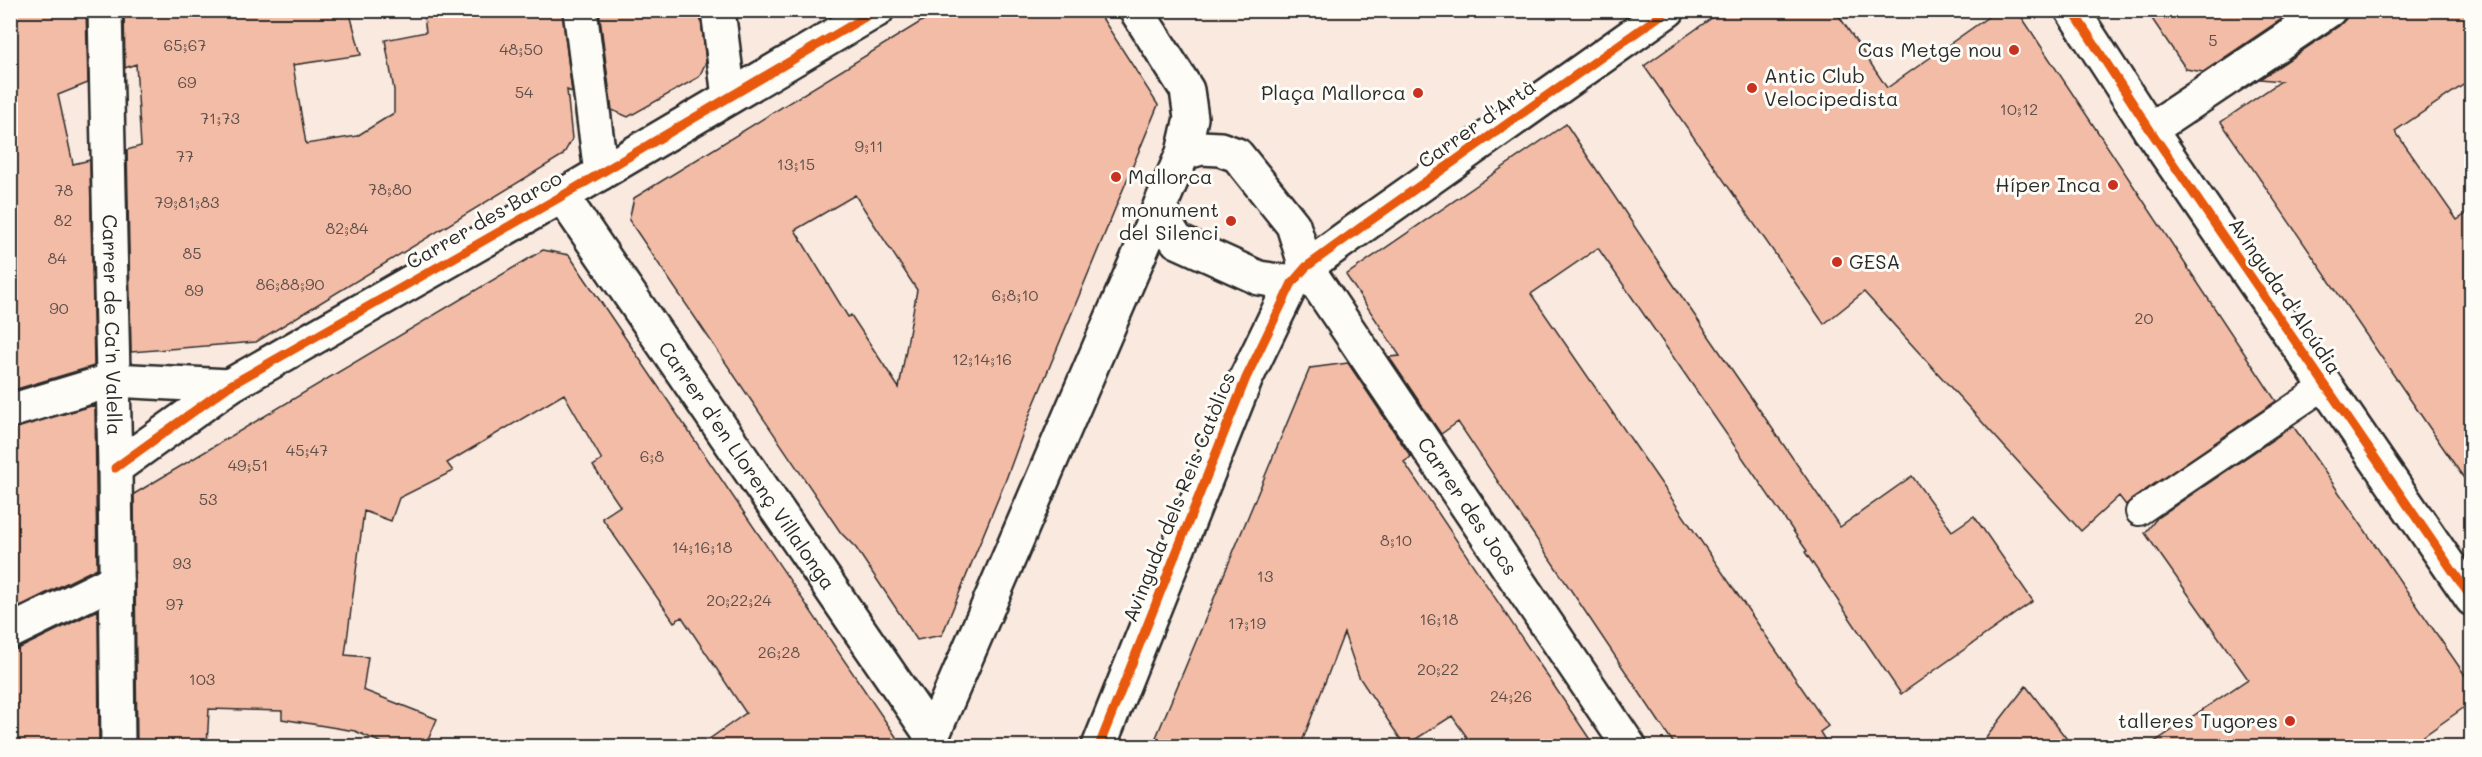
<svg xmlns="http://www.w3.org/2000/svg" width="2482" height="757" font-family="Mali,sans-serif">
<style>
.building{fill:#f3bca6;stroke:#2b2b2b;stroke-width:1.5;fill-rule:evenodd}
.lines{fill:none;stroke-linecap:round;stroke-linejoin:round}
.service-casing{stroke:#2b2b2b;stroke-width:30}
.minor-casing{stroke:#2b2b2b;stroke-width:38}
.tertiary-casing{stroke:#2b2b2b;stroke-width:38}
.secondary-casing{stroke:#2b2b2b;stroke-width:38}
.service{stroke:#fdfcf7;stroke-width:26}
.minor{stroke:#fdfcf7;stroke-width:33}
.tertiary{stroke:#fdfcf7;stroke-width:33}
.secondary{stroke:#fdfcf7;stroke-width:33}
.cycleway-casing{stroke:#fdfcf7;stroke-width:13}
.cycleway{stroke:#e8590c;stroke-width:9}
.poi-dot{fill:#c8321e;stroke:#fdfcf7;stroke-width:2}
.labels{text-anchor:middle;stroke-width:6;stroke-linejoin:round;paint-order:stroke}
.number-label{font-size:16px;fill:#5d4f4a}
.poi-label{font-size:20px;fill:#2b2b2b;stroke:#fdfcf7;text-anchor:end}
.street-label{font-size:20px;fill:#2b2b2b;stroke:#fdfcf7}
</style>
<rect width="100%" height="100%" fill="#fae9df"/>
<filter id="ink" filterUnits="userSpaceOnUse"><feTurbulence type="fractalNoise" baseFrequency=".0167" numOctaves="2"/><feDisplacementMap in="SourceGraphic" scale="12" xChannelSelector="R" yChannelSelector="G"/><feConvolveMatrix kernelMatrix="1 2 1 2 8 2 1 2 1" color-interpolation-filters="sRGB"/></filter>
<g filter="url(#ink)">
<!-- building -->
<path class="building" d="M 10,10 L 86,10 L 88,83 L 58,95 L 73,164 L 90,160 L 94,366 L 10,391 Z
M 124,10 L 349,10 L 361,55 L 293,65 L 306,144 L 357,136 L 394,113 L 394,90 L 385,40 L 426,32 L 423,10 L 562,10 L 572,92 L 567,90 L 572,139 L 563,155 L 256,342 L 131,352 L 127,150 L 141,146 L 136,64 L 125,68 Z
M 599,10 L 700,10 L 706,62 L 699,77 L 628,117 L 612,110 Z
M 940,10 L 1097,10 L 1158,105 L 1030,414 L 1005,482 L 942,635 L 917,640 L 856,548 L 841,533 L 629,220 L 634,198 ZM 855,195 L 917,290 L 899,388 L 851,315 L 848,317 L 795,230 Z
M 1723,10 L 1835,10 L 1887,88 L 1998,10 L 2017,10 L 2276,401 L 2131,500 L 2126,505 L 2119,496 L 2081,531 L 1864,292 L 1824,324 L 1644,66 Z
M 2146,10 L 2295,10 L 2203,72 L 2186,69 Z
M 2347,10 L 2472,10 L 2472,79 L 2395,131 L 2457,220 L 2472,210 L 2472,490 L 2221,122 L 2281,81 L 2260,79 L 2339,26 L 2346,19 Z
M 1566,124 L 1671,281 L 1840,527 L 1912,476 L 1952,531 L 1974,516 L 2033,601 L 1901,694 L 1805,552 L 1807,551 L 1598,248 L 1531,294 L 1828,726 L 1820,732 L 1829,747 L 1676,747 L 1458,422 L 1441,434 L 1389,357 L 1400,356 L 1346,275 Z
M 543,250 L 569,255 L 903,747 L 698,747 L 746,713 L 682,617 L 674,622 L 602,518 L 620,506 L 593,466 L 602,460 L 564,394 L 447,463 L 453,471 L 399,498 L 391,521 L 364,511 L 345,655 L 368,657 L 363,690 L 437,719 L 425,747 L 391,747 L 355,731 L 282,719 L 282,711 L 209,709 L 207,747 L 137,747 L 134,494 Z
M 1348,363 L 1411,457 L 1404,462 L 1595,747 L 1474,747 L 1452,716 L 1405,746 L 1359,677 L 1344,633 L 1300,747 L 1152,747 L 1310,368 Z
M 95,405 L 97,568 L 10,611 L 10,429 Z
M 2293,426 L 2467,678 L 2469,704 L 2408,747 L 2147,747 L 2248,679 L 2145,533 L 2157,518 Z
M 98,610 L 99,747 L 10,747 L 10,650 L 18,649 Z
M 2026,686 L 2073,747 L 1979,747 Z"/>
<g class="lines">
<!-- service casing -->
<g class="service-casing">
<path id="service" d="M 2139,512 L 2325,386"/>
</g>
<!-- minor casing -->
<g class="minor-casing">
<g id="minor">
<path id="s1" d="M 105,10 L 115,468 L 118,746"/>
<path d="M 580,10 L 601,173"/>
<path d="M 718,10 L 729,97"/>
<path d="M 2150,130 L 2329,10"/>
<path id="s2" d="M 1183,153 L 1201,148 L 1220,149 L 1237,155 L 1293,225 L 1306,267 L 1629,746"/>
<path id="s3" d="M 562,196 L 932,736"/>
<path d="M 1161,204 L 1166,224 L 1177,241 L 1259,278 L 1292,283"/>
<path d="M 10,411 L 113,380 L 229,386"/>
<path d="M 115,468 L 229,386 L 562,196 L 877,10"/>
<path d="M 10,632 L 116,580"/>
</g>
</g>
<!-- tertiary casing -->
<g class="tertiary-casing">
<path id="tertiary" d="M 2072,10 L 2150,130 L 2472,599"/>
</g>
<!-- secondary casing -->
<g class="secondary-casing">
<path id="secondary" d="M 928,746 L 1183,153 L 1191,118 L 1187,90 L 1136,10
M 1099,746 L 1246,378 L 1292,283 L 1306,267 L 1360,228 L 1668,10"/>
</g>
<!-- service -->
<use href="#service" class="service"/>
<!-- minor -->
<use href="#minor" class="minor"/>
<!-- tertiary -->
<use href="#tertiary" class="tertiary"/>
<!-- secondary -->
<use href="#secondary" class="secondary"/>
<!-- cycleway casing -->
<g class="cycleway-casing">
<path id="cycleway" d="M 2072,10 L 2150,130 L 2472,599
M 115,468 L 229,386 L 562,196 L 877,10
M 1099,746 L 1246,378 L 1292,283 L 1306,267 L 1360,228 L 1668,10"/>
</g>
<!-- cycleway -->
<use href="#cycleway" class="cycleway"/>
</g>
</g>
<!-- markers -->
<g class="poi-dot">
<circle cx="2014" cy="50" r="6"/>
<circle cx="1752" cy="88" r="6"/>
<circle cx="1418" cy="93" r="6"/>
<circle cx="1116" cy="177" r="6"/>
<circle cx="2113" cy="185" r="6"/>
<circle cx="1231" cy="221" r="6"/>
<circle cx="1837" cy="262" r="6"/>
<circle cx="2290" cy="721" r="6"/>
</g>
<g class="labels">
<!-- number labels -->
<g class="number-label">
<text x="2213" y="46">5</text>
<text x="185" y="51">65;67</text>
<text x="521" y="55">48;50</text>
<text x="187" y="88">69</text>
<text x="524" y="98">54</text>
<text x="2019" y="115">10;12</text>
<text x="220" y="124">71;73</text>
<text x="869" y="152">9;11</text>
<text x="185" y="162">77</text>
<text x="796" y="170">13;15</text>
<text x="390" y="195">78;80</text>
<text x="64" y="196">78</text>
<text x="187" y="208">79;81;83</text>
<text x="63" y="226">82</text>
<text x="347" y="234">82;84</text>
<text x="192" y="259">85</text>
<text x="57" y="264">84</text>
<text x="290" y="290">86;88;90</text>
<text x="194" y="296">89</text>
<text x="1015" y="301">6;8;10</text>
<text x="59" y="314">90</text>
<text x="2144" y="324">20</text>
<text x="982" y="365">12;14;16</text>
<text x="307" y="456">45;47</text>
<text x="652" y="462">6;8</text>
<text x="248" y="471">49;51</text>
<text x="208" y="505">53</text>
<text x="1396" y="546">8;10</text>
<text x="702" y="553">14;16;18</text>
<text x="182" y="569">93</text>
<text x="1265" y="582">13</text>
<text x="739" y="606">20;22;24</text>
<text x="175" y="610">97</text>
<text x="1439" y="625">16;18</text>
<text x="1247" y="629">17;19</text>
<text x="779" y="658">26;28</text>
<text x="1438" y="675">20;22</text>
<text x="202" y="685">103</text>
<text x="1511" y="702">24;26</text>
</g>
<!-- poi labels -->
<g class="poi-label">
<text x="2002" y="57">Cas Metge nou</text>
<text x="1764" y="83" text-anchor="start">Antic Club<tspan x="1764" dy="23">Velocipedista</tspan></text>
<text x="1406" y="100">Plaça Mallorca</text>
<text x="1128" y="184" text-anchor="start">Mallorca</text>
<text x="2101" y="192">Híper Inca</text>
<text x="1219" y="217">monument<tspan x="1219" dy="23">del Silenci</tspan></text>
<text x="1849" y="269" text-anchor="start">GESA</text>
<text x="2278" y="728">talleres Tugores</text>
</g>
<!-- street labels -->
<g class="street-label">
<text transform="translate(1477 124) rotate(-35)" y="7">Carrer d'Artà</text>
<text transform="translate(484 220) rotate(-30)" y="7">Carrer des Barco</text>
<text transform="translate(2285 296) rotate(56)" y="7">Avinguda d'Alcúdia</text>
<text dy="7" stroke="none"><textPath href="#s1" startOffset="315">Carrer de Ca'n Valella</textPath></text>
<text dy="7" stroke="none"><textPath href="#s3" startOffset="327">Carrer d'en Llorenç Villalonga</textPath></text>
<text transform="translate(1179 497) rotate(-68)" y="7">Avinguda dels Reis Catòlics</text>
<text dy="7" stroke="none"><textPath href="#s2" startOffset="478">Carrer des Jocs</textPath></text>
</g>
</g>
<!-- margin -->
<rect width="2482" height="757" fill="none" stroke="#fdfcf7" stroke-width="36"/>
<rect x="18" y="18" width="2446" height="721" fill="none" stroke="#2b2b2b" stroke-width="2" filter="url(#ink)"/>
</svg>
